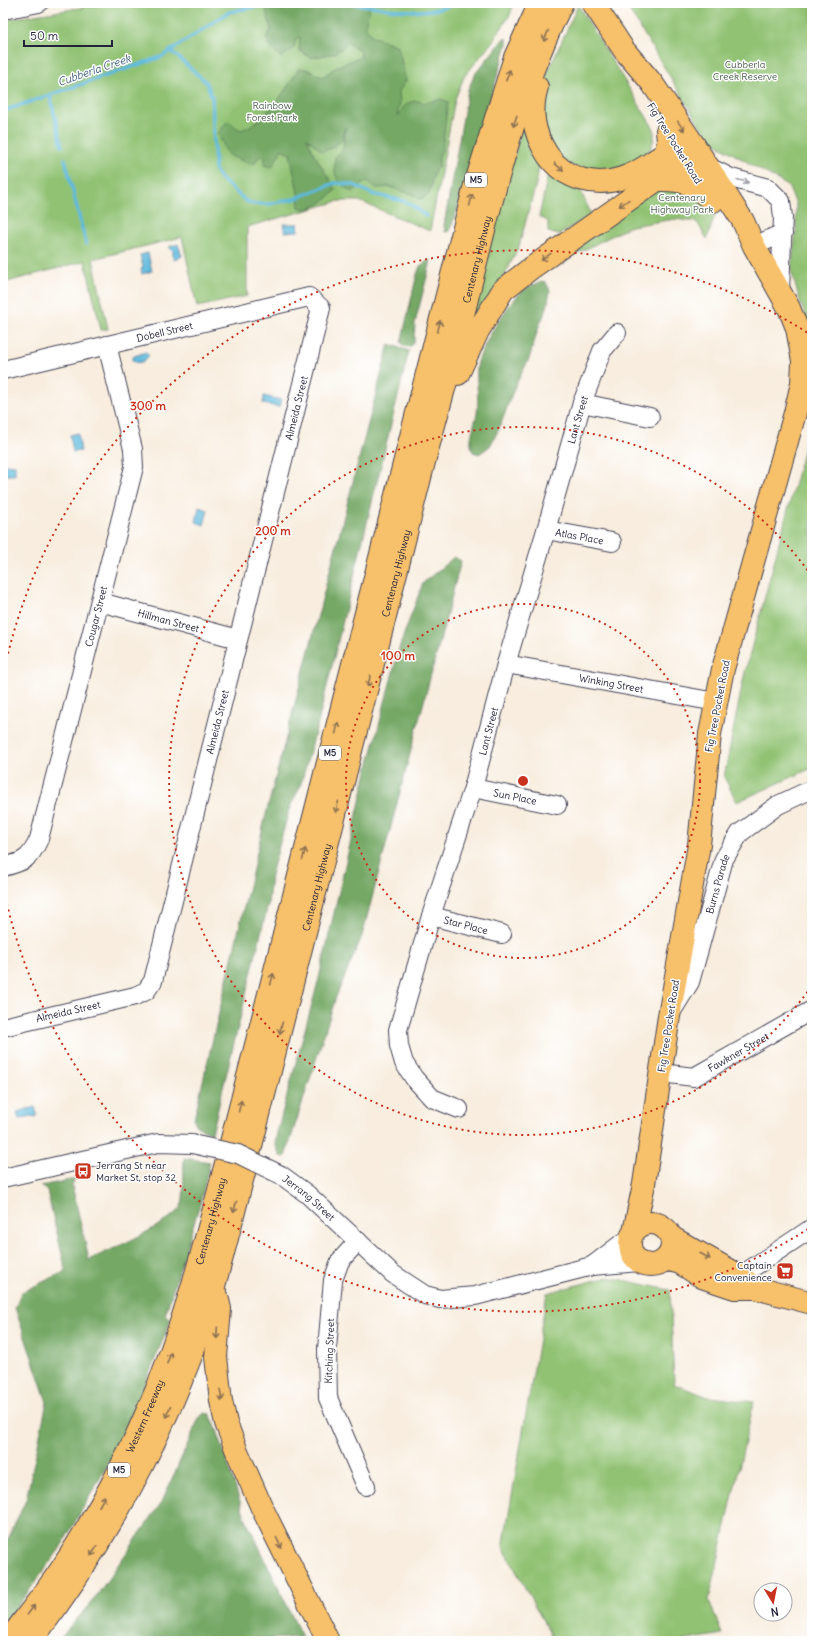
<svg xmlns="http://www.w3.org/2000/svg" width="815" height="1644" font-family="Delius,sans-serif">
<style>
.green{fill:#91c273;stroke:#5a7257}
.forest{fill:#74a865;stroke:#4b6550}
.water{fill:#5fbadd;stroke:#406e8c}
.lines{fill:none;stroke-linecap:round;stroke-linejoin:round}
.stream{stroke:#5fbadd;stroke-width:3.5}
.minor-casing{stroke:#424053;stroke-width:20}
.major-casing{stroke:#424053;stroke-width:24}
.highway-casing{stroke:#424053;stroke-width:24}
.minor{stroke:#fff;stroke-width:18}
.major{stroke:#f7c06b;stroke-width:22}
.highway{stroke:#f7c06b;stroke-width:22}
.minor-bridge-casing{stroke:#424053;stroke-width:20;stroke-linecap:butt}
.minor-bridge{stroke:#fff;stroke-width:18}
.oneway{stroke:#8c7153}
.oneway2{stroke:#9c9ca7}
.ring{fill:none;stroke:#c8321e;stroke-width:2;stroke-dasharray:2 4}
.labels{text-anchor:middle;stroke-width:3;stroke-linejoin:round;paint-order:stroke}
.shield{fill:#fff;stroke:#646476;stroke-width:1}
.shield-label{font-size:9px;font-weight:bold;fill:#22223b}
.park-label{font-size:10px;fill:#4e6251;stroke:#fff}
.street-label{font-size:10px;fill:#22223b;stroke:#fff}
.poi-label{font-size:10px;fill:#22223b;stroke:#fff;text-anchor:start}
.water-label{font-size:11px;font-style:italic;fill:#3a5f7c;stroke:#fff}
.centre{fill:#c8321e;stroke:#fff;stroke-width:2}
.ring-label{font-size:12px;text-anchor:middle;font-weight:bold;fill:#c8321e;stroke:#fff;stroke-width:3;stroke-linejoin:round;paint-order:stroke}
</style>
<rect width="100%" height="100%" fill="#fff"/>
<filter id="ink" filterUnits="userSpaceOnUse"><feTurbulence type="fractalNoise" baseFrequency=".025" numOctaves="2"/><feDisplacementMap in="SourceGraphic" scale="8" xChannelSelector="R" yChannelSelector="G"/><feConvolveMatrix kernelMatrix="1 2 1 2 8 2 1 2 1" color-interpolation-filters="sRGB"/></filter>
<filter id="wash" filterUnits="userSpaceOnUse"><feTurbulence type="fractalNoise" baseFrequency=".012" numOctaves="4" result="noise"/><feDisplacementMap in="SourceGraphic" scale="16" xChannelSelector="R" yChannelSelector="G"/><feGaussianBlur stdDeviation="0.9" result="paint"/><feColorMatrix in="noise" values="0 0 0 0 0 0 0 0 0 0 0 0 0 0 0 0 0 1.4 0 .05"/><feComposite in="paint" operator="in"/></filter>
<g filter="url(#wash)">
<rect width="100%" height="100%" fill="#f8edde"/>
<!-- green -->
<path class="green" d="M 111,3 L 514,3 L 510,15 L 493,41 L 464,77 L 455,99 L 430,231 L 359,201 L 339,201 L 247,227 L 247,296 L 197,307 L 182,237 L 93,259 L 108,329 L 101,330 L 85,261 L 3,283 L 3,20 Z
M 625,3 L 812,3 L 812,331 L 801,305 L 791,270 L 796,232 L 796,204 L 788,186 L 708,139 Z
M 578,5 L 654,129 L 654,140 L 649,151 L 636,162 L 620,168 L 606,171 L 578,168 L 566,163 L 545,138 L 542,85 Z
M 525,115 L 540,158 L 537,180 L 519,246 L 500,285 L 468,327 Z
M 549,169 L 579,187 L 591,214 L 559,235 L 548,232 L 548,221 L 539,217 Z
M 674,185 L 708,203 L 715,215 L 707,239 L 697,222 L 675,219 L 631,226 L 564,260 L 555,258 L 651,190 Z
M 812,418 L 812,768 L 737,802 L 724,777 L 744,676 Z
M 608,1277 L 670,1290 L 674,1384 L 708,1397 L 754,1402 L 709,1600 L 722,1634 L 681,1641 L 554,1641 L 503,1547 L 547,1293 Z"/>
<!-- forest -->
<path class="forest" d="M 272,3 L 371,3 L 365,26 L 372,36 L 398,46 L 406,81 L 399,91 L 400,103 L 397,115 L 399,115 C 404,103 412,98 425,103 L 441,99 L 448,102 L 442,149 L 439,157 L 439,166 L 435,169 L 429,194 L 420,199 L 415,195 L 389,187 L 377,188 L 367,181 L 352,192 C 337,183 333,176 335,157 L 343,149 L 345,127 L 342,140 L 333,148 L 322,151 L 307,138 L 314,154 L 336,190 L 323,202 L 307,210 L 299,207 C 299,191 293,170 290,154 L 282,149 L 272,167 L 264,165 L 265,156 L 259,157 L 253,165 L 228,155 L 218,133 L 228,121 L 240,130 C 261,126 289,88 298,69 L 306,69 L 322,77 L 338,66 L 361,57 L 361,51 L 348,43 L 335,53 L 311,58 L 299,50 L 300,38 L 299,37 L 296,39 L 294,48 L 281,58 L 270,47 L 266,38 L 271,30 L 266,9 Z
M 504,38 L 507,39 L 507,44 L 459,204 L 450,231 L 445,232 L 444,225 L 468,89 L 475,74 Z
M 429,260 L 431,261 L 415,323 L 414,342 L 411,346 L 406,347 L 401,343 L 417,274 L 420,266 Z
M 545,281 L 550,290 L 547,308 L 539,326 L 529,359 L 515,386 L 499,429 L 490,446 L 479,454 L 473,452 C 467,441 475,425 477,413 C 479,398 476,382 477,367 C 479,348 513,293 530,286 C 534,284 540,283 545,281 Z
M 389,344 L 409,351 L 318,723 L 300,787 L 290,807 L 271,875 L 268,905 L 212,1133 L 196,1126 L 194,1119 L 266,814 Z
M 454,557 L 461,561 L 362,936 L 336,997 L 285,1157 L 280,1156 L 275,1143 L 277,1132 L 318,982 L 367,771 L 400,645 L 423,583 Z
M 184,1158 L 210,1162 L 200,1204 L 165,1315 L 171,1320 L 128,1425 L 104,1471 L 59,1550 L 3,1626 L 3,1550 L 26,1500 L 47,1402 L 15,1308 L 22,1292 L 66,1271 L 47,1191 L 41,1186 L 75,1179 L 72,1185 L 89,1260 C 107,1251 177,1222 182,1204 C 185,1190 183,1172 184,1158 Z
M 204,1413 L 210,1414 L 215,1424 L 245,1517 L 302,1637 L 237,1641 L 58,1641 L 95,1598 L 162,1502 L 199,1418 Z"/>
<!-- water -->
<path class="water" d="M 283,224 L 298,224 L 298,231 L 285,232 Z
M 178,244 L 182,256 L 175,260 L 173,258 L 173,251 L 169,247 Z
M 148,253 L 152,271 L 142,274 L 141,269 L 143,267 L 140,255 Z
M 146,352 L 149,355 C 145,362 138,365 132,360 L 134,356 Z
M 264,396 L 281,400 L 279,407 L 263,404 Z
M 78,433 L 81,451 L 73,452 L 70,435 Z
M 6,464 L 15,465 L 15,475 L 3,475 L 3,468 Z
M 199,507 L 208,510 L 204,525 L 196,522 Z
M 35,1107 L 37,1114 L 36,1117 L 30,1116 L 19,1119 L 17,1112 Z"/>
<g class="lines">
<!-- stream -->
<path class="stream" d="M 348,3 C 382,7 424,19 456,3
M 171,51 L 206,82 L 212,97 L 215,170 L 220,178 L 246,201 L 254,204 L 269,204 L 294,199 L 335,183 L 346,184 L 354,185 L 372,194 L 404,201 L 412,205 L 426,216
M 50,96 L 62,146
M 3,111 L 161,57 L 229,12 L 274,3
M 65,159 L 86,244"/>
</g>
</g>
<g filter="url(#ink)">
<g class="lines">
<!-- minor casing -->
<g class="minor-casing">
<g id="minor">
<path d="M 3,10 L 39,3"/>
<path d="M 707,166 L 731,178 L 768,188 L 781,201 L 783,217 L 780,291"/>
<path d="M 754,246 L 783,233"/>
<path id="s1" d="M 3,370 L 309,297 L 321,308 L 153,981 L 146,991 L 135,996 L 3,1027"/>
<path d="M 582,403 L 650,417"/>
<path id="s2" d="M 546,530 L 612,542"/>
<path id="s3" d="M 100,602 L 238,639"/>
<path id="s4" d="M 506,664 L 716,702"/>
<path id="s5" d="M 473,788 L 557,805"/>
<path id="s6" d="M 3,867 C 24,862 30,859 39,839 L 134,467 L 133,449 L 107,345"/>
<path id="s7" d="M 431,916 L 502,934"/>
<path id="s8" d="M 672,1011 L 690,982 L 724,859 L 740,833 L 778,805 L 812,789"/>
<path id="s9" d="M 661,1073 L 694,1077 L 812,1010"/>
<path id="s10" d="M 459,1109 L 432,1098 L 414,1078 L 404,1063 L 399,1046 L 398,1030 L 431,916 L 473,788 L 506,664 L 546,530 L 582,403 L 602,351 L 617,333"/>
<path id="s11" d="M 281,1175 L 307,1194 L 393,1274 L 425,1295 L 440,1299 L 475,1296 L 592,1266 L 640,1262"/>
<path d="M 3,1178 L 140,1147 L 158,1143 L 192,1144"/>
<path d="M 358,1241 L 340,1261 L 333,1280 L 327,1349 L 328,1398 L 366,1486"/>
<path d="M 592,1266 L 621,1244 L 631,1238"/>
<path d="M 735,1288 L 740,1276 L 812,1228"/>
</g>
</g>
<!-- major casing -->
<g class="major-casing">
<path id="major" d="M 593,3 L 624,50 L 652,83 L 694,145 L 743,221 L 754,246 L 789,308 L 797,328 L 803,361 L 802,383 L 795,413 L 723,669 L 710,734 L 699,845 L 669,1016 L 644,1184 L 634,1232
M 674,144 L 711,198
M630 1244a21 21 0 1 1 42 0a21 21 0 1 1-42 0Z
M 671,1237 L 740,1276 L 752,1286
M 666,1259 L 680,1263 L 702,1277 L 735,1288 L 756,1288 L 812,1303"/>
</g>
<!-- highway casing -->
<g class="highway-casing">
<g id="highway">
<path d="M 537,87 C 530,111 533,132 547,154 C 564,180 597,188 625,177 C 640,172 651,162 665,154 C 673,149 684,147 694,145"/>
<path d="M 666,153 L 668,141 L 667,131"/>
<path d="M 656,180 C 684,179 692,183 713,201"/>
<path d="M 458,374 L 478,331 L 503,290 L 530,269 L 684,161 L 694,145"/>
<path d="M 231,1143 L 475,185 L 515,57 L 540,3"/>
<path id="s12" d="M 250,1150 L 426,454 C 434,425 442,396 450,367 C 482,243 505,119 562,3"/>
<path d="M 217,1296 L 220,1309 L 216,1357 L 221,1401 L 226,1423 L 236,1449 L 262,1508 L 328,1641"/>
<path id="s13" d="M 8,1641 C 26,1617 45,1593 62,1568 C 96,1516 127,1460 151,1403 C 184,1325 205,1244 226,1163"/>
<path d="M 31,1641 C 97,1555 150,1462 189,1361 C 213,1299 228,1233 245,1169"/>
</g>
</g>
<!-- minor -->
<use href="#minor" class="minor"/>
<!-- major -->
<use href="#major" class="major"/>
<!-- highway -->
<use href="#highway" class="highway"/>
<!-- minor-bridge casing -->
<g class="minor-bridge-casing">
<path id="minor-bridge" d="M 192,1144 L 238,1154 L 281,1175"/>
</g>
<!-- minor-bridge -->
<use href="#minor-bridge" class="minor-bridge"/>
</g>
<!-- one-way arrows -->
<defs><path id="oneway-shaft" d="M-6 0H5M1.5-3L5.5 0L1.5 3" fill="none" stroke-width="1.6" stroke-linecap="round" stroke-linejoin="round"/></defs>
<g class="oneway">
<use href="#oneway-shaft" transform="translate(546 36) rotate(114)"/>
<use href="#oneway-shaft" transform="translate(508 75) rotate(-70)"/>
<use href="#oneway-shaft" transform="translate(515 121) rotate(108)"/>
<use href="#oneway-shaft" transform="translate(681 126) rotate(55)"/>
<use href="#oneway-shaft" transform="translate(559 167) rotate(41)"/>
<use href="#oneway-shaft" transform="translate(471 200) rotate(-76)"/>
<use href="#oneway-shaft" transform="translate(624 203) rotate(145)"/>
<use href="#oneway-shaft" transform="translate(546 257) rotate(144)"/>
<use href="#oneway-shaft" transform="translate(439 326) rotate(-76)"/>
<use href="#oneway-shaft" transform="translate(369 681) rotate(104)"/>
<use href="#oneway-shaft" transform="translate(337 728) rotate(-76)"/>
<use href="#oneway-shaft" transform="translate(337 807) rotate(104)"/>
<use href="#oneway-shaft" transform="translate(304 854) rotate(-76)"/>
<use href="#oneway-shaft" transform="translate(272 979) rotate(-76)"/>
<use href="#oneway-shaft" transform="translate(281 1028) rotate(104)"/>
<use href="#oneway-shaft" transform="translate(240 1106) rotate(-76)"/>
<use href="#oneway-shaft" transform="translate(235 1207) rotate(105)"/>
<use href="#oneway-shaft" transform="translate(705 1256) rotate(30)"/>
<use href="#oneway-shaft" transform="translate(217 1333) rotate(93)"/>
<use href="#oneway-shaft" transform="translate(169 1358) rotate(-70)"/>
<use href="#oneway-shaft" transform="translate(221 1395) rotate(81)"/>
<use href="#oneway-shaft" transform="translate(168 1412) rotate(115)"/>
<use href="#oneway-shaft" transform="translate(102 1501) rotate(-61)"/>
<use href="#oneway-shaft" transform="translate(279 1543) rotate(64)"/>
<use href="#oneway-shaft" transform="translate(94 1551) rotate(123)"/>
<use href="#oneway-shaft" transform="translate(31 1610) rotate(-53)"/>
</g>
<use class="oneway2" href="#oneway-shaft" transform="translate(743 181) rotate(15)"/>
</g>
<!-- distance rings -->
<g class="ring">
<circle cx="523" cy="781" r="177"/>
<path d="M811 987A354 354 0 1 1 811 575"/>
<path d="M808 1229A531 531 0 0 1 4 891M4 671A531 531 0 0 1 808 333"/>
</g>
<!-- icons -->
<defs>
<g id="bus-square" transform="scale(0.9)"><rect x="-9" y="-9" width="18" height="18" rx="4" fill="#c8321e" stroke="#fff"/><path d="M-5-6H5V4H4V6H2V4H-2V6H-4V4H-5ZM-3.5-4V0h7V-4ZM-3.5 1.2v1.5H-2V1.2ZM2 1.2v1.5H3.5V1.2Z" fill="#fff"/></g>
<g id="supermarket-square" transform="scale(0.9)"><rect x="-9" y="-9" width="18" height="18" rx="4" fill="#c8321e" stroke="#fff"/><path d="M-6-5.5h2.5l.6 2H6L4.5 2H-2.5L-4.4-4H-6ZM-1.5 3.2a1.3 1.3 0 1 0 .1 0ZM3 3.2a1.3 1.3 0 1 0 .1 0Z" fill="#fff"/></g>
</defs>
<g fill-rule="evenodd">
<use href="#bus-square" x="83" y="1171"/>
<use href="#supermarket-square" x="785" y="1271"/>
</g>
<g class="labels">
<!-- shield labels -->
<g class="shield">
<rect x="465" y="173" width="22" height="14" rx="3"/>
<rect x="319" y="746" width="22" height="14" rx="3"/>
<rect x="108" y="1463" width="22" height="14" rx="3"/>
</g>
<g class="shield-label">
<text x="476" y="183">M5</text>
<text x="330" y="756">M5</text>
<text x="119" y="1473">M5</text>
</g>
<!-- park labels -->
<g class="park-label">
<text x="745" y="68">Cubberla<tspan x="745" dy="12">Creek Reserve</tspan></text>
<text x="272" y="109">Rainbow<tspan x="272" dy="12">Forest Park</tspan></text>
<text x="682" y="201">Centenary<tspan x="682" dy="12">Highway Park</tspan></text>
</g>
<!-- street labels -->
<g class="street-label">
<text transform="translate(675 143) rotate(58)" y="4">Fig Tree Pocket Road</text>
<text dy="4" stroke="none"><textPath href="#s12" startOffset="919">Centenary Highway</textPath></text>
<text dy="4" stroke="none"><textPath href="#s1" startOffset="166">Dobell Street</textPath></text>
<text transform="translate(296 408) rotate(-76)" y="4">Almeida Street</text>
<text dy="4" stroke="none"><textPath href="#s10" startOffset="744">Lant Street</textPath></text>
<text dy="4" stroke="none"><textPath href="#s2" startOffset="34">Atlas Place</textPath></text>
<text dy="4" stroke="none"><textPath href="#s12" startOffset="595">Centenary Highway</textPath></text>
<text dy="4" stroke="none"><textPath href="#s6" startOffset="278">Cougar Street</textPath></text>
<text dy="4" stroke="none"><textPath href="#s3" startOffset="71">Hillman Street</textPath></text>
<text dy="4" stroke="none"><textPath href="#s4" startOffset="107">Winking Street</textPath></text>
<text transform="translate(717 706) rotate(-79)" y="4">Fig Tree Pocket Road</text>
<text transform="translate(217 722) rotate(-76)" y="4">Almeida Street</text>
<text dy="4" stroke="none"><textPath href="#s10" startOffset="420">Lant Street</textPath></text>
<text dy="4" stroke="none"><textPath href="#s5" startOffset="43">Sun Place</textPath></text>
<text dy="4" stroke="none"><textPath href="#s8" startOffset="136">Burns Parade</textPath></text>
<text dy="4" stroke="none"><textPath href="#s12" startOffset="271">Centenary Highway</textPath></text>
<text dy="4" stroke="none"><textPath href="#s7" startOffset="36">Star Place</textPath></text>
<text transform="translate(68 1011) rotate(-13)" y="4">Almeida Street</text>
<text transform="translate(668 1026) rotate(-81)" y="4">Fig Tree Pocket Road</text>
<text dy="4" stroke="none"><textPath href="#s9" startOffset="84">Fawkner Street</textPath></text>
<text dy="4" stroke="none"><textPath href="#s11" startOffset="36">Jerrang Street</textPath></text>
<text dy="4" stroke="none"><textPath href="#s13" startOffset="470">Centenary Highway</textPath></text>
<text transform="translate(329 1351) rotate(-88)" y="4">Kitching Street</text>
<text dy="4" stroke="none"><textPath href="#s13" startOffset="264">Western Freeway</textPath></text>
</g>
<!-- poi labels -->
<g class="poi-label">
<text x="96" y="1169">Jerrang St near<tspan x="96" dy="12">Market St, stop 32</tspan></text>
<text x="772" y="1269" text-anchor="end">Captain<tspan x="772" dy="12">Convenience</tspan></text>
</g>
<!-- water labels -->
<g class="water-label">
<text transform="translate(94 70) rotate(-19)" y="4">Cubberla Creek</text>
</g>
</g>
<circle cx="523" cy="781" r="6" class="centre"/>
<g class="ring-label">
<text x="148" y="410">300 m</text>
<text x="273" y="535">200 m</text>
<text x="398" y="660">100 m</text>
</g>
<!-- margin -->
<rect width="815" height="1644" fill="none" stroke="#fff" stroke-width="16"/>
<!-- north arrow -->
<g transform="translate(773 1602) rotate(170)"><circle r="19" fill="#ffffff" stroke="#a7a7b1"/>
<path d="M0-3L7 15L0 10L-7 15Z" fill="#c8321e"/>
<text y="-6" font-size="11" font-weight="bold" text-anchor="middle" fill="#22223b">N</text>
</g>
<!-- scale -->
<path d="M24 40v6h88v-6" fill="none" stroke="#22223b" stroke-width="2"/>
<text x="30" y="40" font-size="12" fill="#22223b" stroke="#ffffff" stroke-width="3" paint-order="stroke">50 m</text>
</svg>
